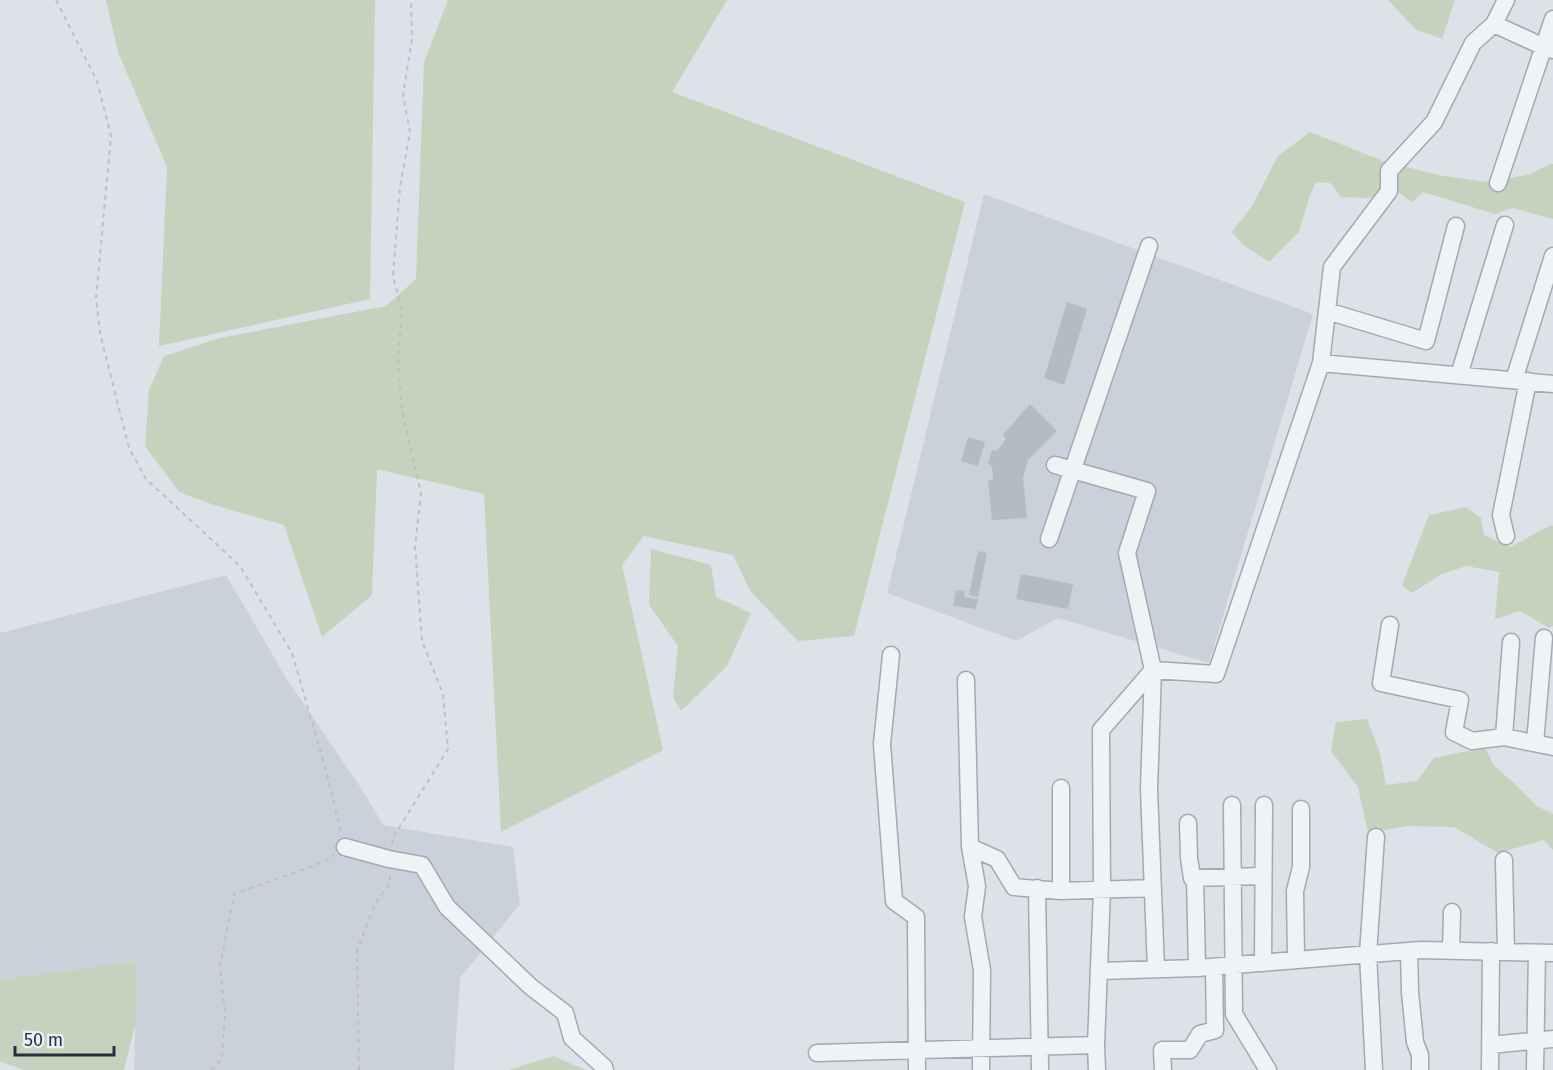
<svg xmlns="http://www.w3.org/2000/svg" width="1553" height="1070" font-family="'Fira Sans',sans-serif">
<style>
.built{fill:#cbd1da}
.green{fill:#c4d2be}
.building{fill:#b4bbc5}
.lines{fill:none;stroke-linecap:round;stroke-linejoin:round}
.minor-casing{stroke:#a2a9b2;stroke-width:19}
.path{stroke:#bbc0c6;stroke-width:2;stroke-dasharray:4.5 4.5;stroke-linecap:butt}
.minor{stroke:#f0f3f6;stroke-width:16}
</style>
<rect width="100%" height="100%" fill="#dde2e8"/>
<!-- built -->
<path class="built" d="M 984,194 L 1313,314 L 1209,663 L 1058,618 L 1016,641 L 887,593 Z
M 226,575 L 286,678 L 363,791 L 383,825 L 513,847 L 520,904 L 460,978 L 454,1070 L 134,1070 L 137,961 L 0,984 L 0,633 Z"/>
<!-- green -->
<path class="green" d="M 106,0 L 375,0 L 370,299 L 159,346 L 167,167 L 118,52 Z
M 448,0 L 727,0 L 672,92 L 965,202 L 854,636 L 798,641 L 751,592 L 733,555 L 644,536 L 622,565 L 663,750 L 501,832 L 484,494 L 377,469 L 372,595 L 322,637 L 284,525 L 214,505 L 179,492 L 145,446 L 149,390 L 164,356 L 220,338 L 386,306 L 416,279 L 424,62 Z
M 1388,0 L 1455,0 L 1442,39 L 1415,29 Z
M 1310,132 L 1383,161 L 1438,175 L 1486,182 L 1528,175 L 1550,164 L 1553,164 L 1553,219 L 1513,208 L 1495,214 L 1423,192 L 1412,202 L 1399,193 L 1366,198 L 1341,197 L 1330,183 L 1316,182 L 1309,198 L 1299,232 L 1269,262 L 1242,244 L 1232,232 L 1252,206 L 1278,156 Z
M 1466,507 L 1481,518 L 1484,535 L 1510,547 L 1551,525 L 1553,526 L 1553,626 L 1549,628 L 1520,611 L 1495,619 L 1499,572 L 1466,566 L 1442,574 L 1412,593 L 1402,585 L 1429,515 Z
M 651,549 L 711,565 L 716,597 L 751,613 L 727,666 L 681,711 L 673,697 L 678,646 L 649,605 Z
M 1367,719 L 1380,753 L 1386,785 L 1417,781 L 1434,758 L 1462,752 L 1486,749 L 1494,766 L 1513,782 L 1537,806 L 1553,814 L 1553,850 L 1544,840 L 1498,853 L 1454,827 L 1408,826 L 1368,833 L 1358,787 L 1331,751 L 1336,722 Z
M 137,961 L 136,1022 L 124,1070 L 23,1070 L 0,1061 L 0,980 Z
M 553,1056 L 586,1070 L 509,1070 Z"/>
<!-- building -->
<path class="building" d="M 1067,302 L 1087,309 L 1064,385 L 1044,378 Z
M 1030,404 L 1057,431 L 1028,460 L 1023,478 L 1027,518 L 992,520 L 988,480 L 993,480 L 992,466 L 988,463 L 992,450 L 997,451 L 1006,439 L 1003,435 Z
M 968,437 L 985,442 L 978,466 L 961,461 Z
M 978,551 L 987,553 L 978,597 L 969,595 Z
M 1021,574 L 1073,584 L 1068,609 L 1016,599 Z
M 956,590 L 965,591 L 964,597 L 978,599 L 976,609 L 953,606 Z"/>
<g class="lines">
<!-- minor casing -->
<g class="minor-casing">
<path id="minor" d="M 1494,24 L 1544,47 L 1553,50
M 1498,183 L 1553,19
M 1327,311 L 1426,341 L 1456,226
M 1321,363 L 1332,267 L 1389,191 L 1389,171 L 1434,122 L 1473,43 L 1494,24 L 1506,0
M 1459,375 L 1505,225
M 1514,380 L 1553,256
M 1055,465 L 1147,491 L 1127,553 L 1153,670 L 1216,674 L 1321,363 L 1553,384
M 1506,536 L 1501,515 L 1528,381
M 1049,539 L 1149,246
M 1390,625 L 1381,683 L 1460,700 L 1454,732 L 1472,741 L 1504,737 L 1553,747
M 891,655 L 882,744 L 894,901 L 916,917 L 917,1070
M 1153,670 L 1149,790 L 1156,969
M 966,680 L 970,847 L 997,859 L 1014,887 L 1061,891
M 1504,737 L 1511,642
M 1535,743 L 1544,638
M 1061,788 L 1061,891 L 1153,888
M 1232,805 L 1234,1014 L 1268,1070
M 1188,823 L 1189,858 L 1192,878 L 1263,876
M 345,847 L 389,859 L 422,865 L 447,907 L 531,987 L 565,1013 L 572,1038 L 604,1067 L 605,1070
M 970,847 L 977,886 L 973,917 L 982,970 L 981,1070
M 1504,860 L 1506,952
M 1195,878 L 1197,968
M 1037,888 L 1040,1070
M 1451,950 L 1452,912
M 1409,951 L 1410,992 L 1415,1042 L 1420,1055 L 1420,1070
M 1296,960 L 1295,891 L 1301,867 L 1301,809
M 1263,963 L 1264,805
M 1099,971 L 1197,968 L 1421,950 L 1553,953
M 1096,1045 L 1102,890 L 1101,730 L 1153,670
M 1490,1045 L 1553,1039
M 817,1053 L 1096,1045 L 1097,1070
M 1163,1070 L 1162,1050 L 1190,1050 L 1200,1034 L 1215,1030 L 1214,967
M 1374,1070 L 1368,954 L 1376,837
M 1490,1070 L 1491,951
M 1535,1070 L 1537,953"/>
</g>
<!-- path -->
<path class="path" d="M 56,0 L 97,81 L 111,136 L 96,298 L 100,333 L 129,448 L 146,479 L 240,566 L 292,653 L 325,767 L 341,832
M 392,845 L 394,836 L 448,749 L 443,694 L 422,641 L 415,546 L 421,493 L 402,411 L 398,358 L 402,310 L 393,276 L 400,187 L 410,132 L 403,95 L 412,39 L 411,0
M 211,1070 L 222,1059 L 225,1013 L 220,967 L 234,894 L 324,862 L 334,855
M 359,1070 L 357,951 L 374,906 L 390,882 L 390,874"/>
<!-- minor -->
<use href="#minor" class="minor"/>
</g>
<!-- scale -->
<path d="M15 1046v9h99v-9" fill="none" stroke="#26303f" stroke-width="3"/>
<text x="24" y="1046" font-size="18" fill="#26303f" stroke="#edf1f5" stroke-width="4.5" paint-order="stroke">50 m</text>
</svg>
